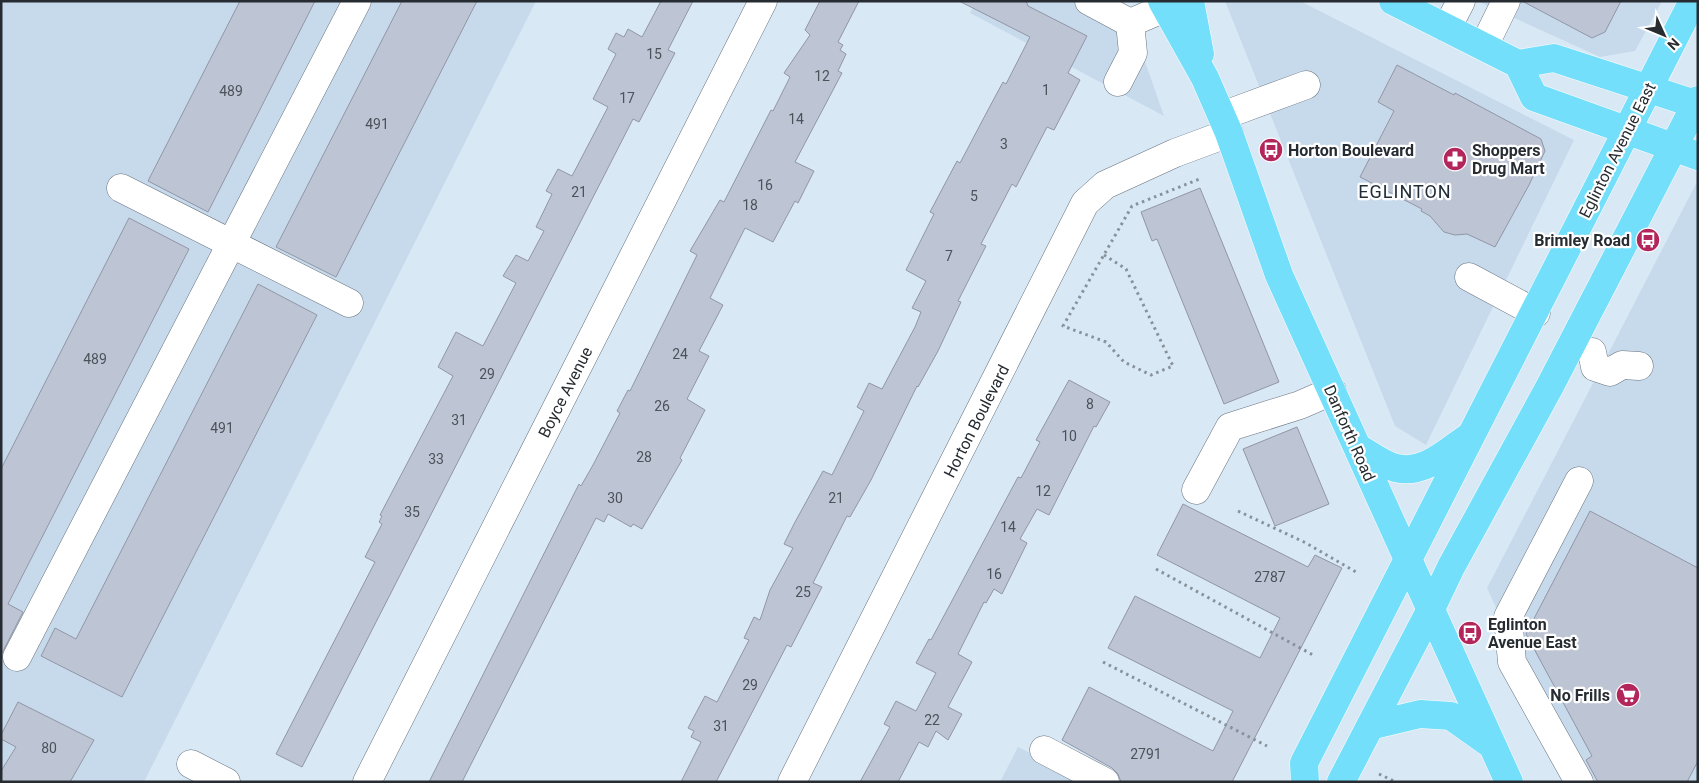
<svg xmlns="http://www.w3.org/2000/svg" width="1699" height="783" font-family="Roboto,sans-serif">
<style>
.built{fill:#c7daec}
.building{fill:#bdc4d4;stroke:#9196a6}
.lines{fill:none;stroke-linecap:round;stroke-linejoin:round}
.minor-casing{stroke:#67737f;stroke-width:29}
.major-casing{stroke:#fff;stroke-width:29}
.path{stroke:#87929b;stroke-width:3;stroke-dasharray:2.5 4;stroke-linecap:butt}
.minor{stroke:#fff;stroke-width:28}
.major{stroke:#73dffa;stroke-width:28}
.labels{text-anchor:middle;stroke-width:4.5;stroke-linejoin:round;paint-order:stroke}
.number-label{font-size:14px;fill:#4c525a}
.poi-label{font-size:16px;font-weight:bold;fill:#262c31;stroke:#fff;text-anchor:start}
.street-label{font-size:16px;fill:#262c31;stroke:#fff}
.neighbourhood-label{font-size:18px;letter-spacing:1px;fill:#222d37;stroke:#fff}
</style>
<rect width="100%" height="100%" fill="#d9e8f5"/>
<!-- built -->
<path class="built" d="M 1,1 L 536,1 L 144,782 L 1,782 Z
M 976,1 L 1124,1 L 1164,116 L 970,13 Z
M 1225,1 L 1300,1 L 1574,140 L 1426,445 L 1395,426 Z
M 1477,1 L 1662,1 L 1635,51 L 1600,57 Z
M 1698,180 L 1698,782 L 1577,782 L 1487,588 Z
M 1018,747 L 1089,782 L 1000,782 Z"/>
<!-- building -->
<path class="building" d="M 240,1 L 315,1 L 208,212 L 148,181 Z
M 402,1 L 477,1 L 336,277 L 276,247 Z
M 661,1 L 693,1 L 668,50 L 675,53 L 639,122 L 633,119 L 302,767 L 276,754 L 375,562 L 365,557 L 382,524 L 379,522 L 382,516 L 380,515 L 453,376 L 438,367 L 456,332 L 483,346 L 516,283 L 503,276 L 516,255 L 528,261 L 544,231 L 536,227 L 552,194 L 546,191 L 558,169 L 572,176 L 608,107 L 593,99 L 616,54 L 608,49 L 616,33 L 624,37 L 628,29 L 642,37 Z
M 820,1 L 859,1 L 838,42 L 843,45 L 840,50 L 846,54 L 838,71 L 842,73 L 795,162 L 814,171 L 798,203 L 795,201 L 773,242 L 745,228 L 710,298 L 723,305 L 699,351 L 709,356 L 687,399 L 705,410 L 680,458 L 682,460 L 642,529 L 633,524 L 631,527 L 608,514 L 604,522 L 596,518 L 462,782 L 429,782 L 579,484 L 581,486 L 593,465 L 620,413 L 617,411 L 628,390 L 630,391 L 697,255 L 690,251 L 720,200 L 724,202 L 771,110 L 773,111 L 790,77 L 784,73 L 810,35 L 805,30 Z
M 959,1 L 1026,1 L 1028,6 L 1087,36 L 1068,73 L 1080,80 L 1054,130 L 1047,127 L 1016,187 L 1012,184 L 981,244 L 986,246 L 958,301 L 961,302 L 938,351 L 918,387 L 917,386 L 871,480 L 850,517 L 847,516 L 813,583 L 822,587 L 791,647 L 787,645 L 716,782 L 681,782 L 701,742 L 691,737 L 694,731 L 688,728 L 705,696 L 717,702 L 749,640 L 744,638 L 754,617 L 760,620 L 770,590 L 793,548 L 784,544 L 794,524 L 823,471 L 832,475 L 864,411 L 857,407 L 869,383 L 882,389 L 915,327 L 921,312 L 912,308 L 926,281 L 906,270 L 934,214 L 930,212 L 957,161 L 960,163 L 989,108 L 1003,82 L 1006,84 L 1030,37 Z
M 1522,1 L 1621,1 L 1605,32 L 1592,38 Z
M 1397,65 L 1454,95 L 1455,93 L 1541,139 L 1545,151 L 1529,185 L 1495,247 L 1467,234 L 1455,235 L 1444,232 L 1430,216 L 1421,211 L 1422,209 L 1360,177 L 1394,111 L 1378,102 Z
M 1200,188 L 1279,382 L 1224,404 L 1157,239 L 1152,241 L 1141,212 Z
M 129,218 L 189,249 L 8,604 L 23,612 L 1,655 L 1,469 Z
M 258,284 L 317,315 L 122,697 L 41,656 L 55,628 L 76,639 Z
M 1069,380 L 1110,402 L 1096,427 L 1094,426 L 1049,515 L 1037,509 L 1020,539 L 1027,543 L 1002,594 L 994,589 L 986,603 L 984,602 L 958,654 L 972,662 L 948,707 L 962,714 L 948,740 L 936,731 L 928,747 L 919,742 L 898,782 L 860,782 L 890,727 L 884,724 L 896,701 L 916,711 L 936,673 L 916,663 L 929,639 L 931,640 L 1018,477 L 1021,478 L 1040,442 L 1036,440 Z
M 1297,427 L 1329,504 L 1275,526 L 1243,449 Z
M 1183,504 L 1308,567 L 1315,555 L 1342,568 L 1232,782 L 1121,782 L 1118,774 L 1112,768 L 1062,740 L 1089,687 L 1213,751 L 1233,711 L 1108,648 L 1135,596 L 1260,658 L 1280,618 L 1157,555 Z
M 1590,511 L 1698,568 L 1698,761 L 1687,782 L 1598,782 L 1586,760 L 1592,756 L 1526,634 Z
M 18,702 L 94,740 L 70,782 L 1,782 L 1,771 L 16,747 L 1,739 L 1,735 Z"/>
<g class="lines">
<!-- minor casing -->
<g class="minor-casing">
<path id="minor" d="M 1089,1 L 1130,23 L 1165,8
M 1447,28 L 1461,1
M 1484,46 L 1506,1
M 1118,82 L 1133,53 L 1130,23
M 1222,116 L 1306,85
M 121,188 L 349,303
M 1469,277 L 1536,313
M 1592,352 L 1595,367 L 1610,372 L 1622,365 L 1639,366
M 1196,490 L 1230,427 L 1300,405 L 1332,391
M 17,657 L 357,1
M 1044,750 L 1105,782
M 191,764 L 226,782
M 367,782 L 763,1
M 792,782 L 1085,203 L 1105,185 L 1175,153 L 1229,133
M 1579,782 L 1512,662 L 1508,617 L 1579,481"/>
</g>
<!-- major casing -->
<g class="major-casing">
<path id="major" d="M 1162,1 L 1205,78 L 1229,133 L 1279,275 L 1509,782
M 1190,1 L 1200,54
M 1393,1 L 1518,64 L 1554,58 L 1698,105
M 1518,64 L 1534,97 L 1698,156
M 1357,447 C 1369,454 1383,465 1396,468 C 1424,475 1448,451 1470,436
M 1370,726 L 1420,714 L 1451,716 L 1492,745
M 1305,782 L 1304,763 L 1693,1
M 1341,782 L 1430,611 L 1451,567 L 1550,386 L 1698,100"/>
</g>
<!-- path -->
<path class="path" d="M 1104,255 L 1126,269 L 1173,366 L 1151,375 L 1124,362 L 1106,342 L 1063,326 L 1132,206 L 1202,178
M 1238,511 L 1306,543 L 1356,572
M 1156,569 L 1313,655
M 1103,662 L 1267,746
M 1379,774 L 1396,782"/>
<!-- minor -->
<use href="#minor" class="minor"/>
<!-- major -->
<use href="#major" class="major"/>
</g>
<!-- icons -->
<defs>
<g id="bus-disc" transform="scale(1.25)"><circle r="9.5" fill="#b3265b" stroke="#fff"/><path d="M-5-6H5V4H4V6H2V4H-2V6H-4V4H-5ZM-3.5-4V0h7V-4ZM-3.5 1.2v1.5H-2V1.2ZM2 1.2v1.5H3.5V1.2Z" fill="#fff"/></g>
<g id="pharmacy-disc" transform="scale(1.25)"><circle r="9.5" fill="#b3265b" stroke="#fff"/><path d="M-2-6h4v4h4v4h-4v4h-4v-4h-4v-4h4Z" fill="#fff"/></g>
<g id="supermarket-disc" transform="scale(1.25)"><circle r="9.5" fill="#b3265b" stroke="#fff"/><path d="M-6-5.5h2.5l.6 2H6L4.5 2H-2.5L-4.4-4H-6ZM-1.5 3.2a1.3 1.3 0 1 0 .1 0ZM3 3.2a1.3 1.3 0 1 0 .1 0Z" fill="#fff"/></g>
</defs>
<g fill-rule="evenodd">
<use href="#bus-disc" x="1271" y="150"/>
<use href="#pharmacy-disc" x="1455" y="159"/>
<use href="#bus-disc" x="1648" y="240"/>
<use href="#bus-disc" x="1470" y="633"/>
<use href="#supermarket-disc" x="1628" y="695"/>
</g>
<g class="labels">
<!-- number labels -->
<g class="number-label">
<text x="654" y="59">15</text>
<text x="822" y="81">12</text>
<text x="1046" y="95">1</text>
<text x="231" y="96">489</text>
<text x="627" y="103">17</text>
<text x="796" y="124">14</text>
<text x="377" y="129">491</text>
<text x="1004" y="149">3</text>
<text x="765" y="190">16</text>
<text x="579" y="197">21</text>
<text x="974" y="201">5</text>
<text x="750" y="210">18</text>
<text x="949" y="261">7</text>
<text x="680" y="359">24</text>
<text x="95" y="364">489</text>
<text x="487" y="379">29</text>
<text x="1090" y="409">8</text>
<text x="662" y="411">26</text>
<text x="459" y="425">31</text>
<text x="222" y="433">491</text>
<text x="1069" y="441">10</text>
<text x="644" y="462">28</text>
<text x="436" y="464">33</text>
<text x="1043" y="496">12</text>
<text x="615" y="503">30</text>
<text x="836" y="503">21</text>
<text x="412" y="517">35</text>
<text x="1008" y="532">14</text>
<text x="994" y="579">16</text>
<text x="1270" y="582">2787</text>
<text x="803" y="597">25</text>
<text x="750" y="690">29</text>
<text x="932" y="725">22</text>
<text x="721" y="731">31</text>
<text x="49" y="753">80</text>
<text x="1146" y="759">2791</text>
</g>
<!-- poi labels -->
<g class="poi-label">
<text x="1288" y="156">Horton Boulevard</text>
<text x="1472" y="156">Shoppers<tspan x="1472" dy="18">Drug Mart</tspan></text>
<text x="1630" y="246" text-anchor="end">Brimley Road</text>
<text x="1488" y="630">Eglinton<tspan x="1488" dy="18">Avenue East</tspan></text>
<text x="1610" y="701" text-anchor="end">No Frills</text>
</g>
<!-- street labels -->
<g class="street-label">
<text transform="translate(1617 150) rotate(-63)" y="6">Eglinton Avenue East</text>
<text transform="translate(565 392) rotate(-63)" y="6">Boyce Avenue</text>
<text transform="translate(976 421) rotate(-63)" y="6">Horton Boulevard</text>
<text transform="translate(1350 433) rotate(66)" y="6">Danforth Road</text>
</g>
<!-- neighbourhood labels -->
<g class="neighbourhood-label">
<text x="1405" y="198">EGLINTON</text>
</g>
</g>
<!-- border -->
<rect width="1699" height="783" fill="none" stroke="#262c31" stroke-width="5"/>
<!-- north arrow -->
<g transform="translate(1664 35) rotate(134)" stroke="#ffffff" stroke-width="4" paint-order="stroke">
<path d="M0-4L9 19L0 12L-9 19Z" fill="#262c31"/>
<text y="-8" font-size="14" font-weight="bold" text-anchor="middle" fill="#262c31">N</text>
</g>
</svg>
